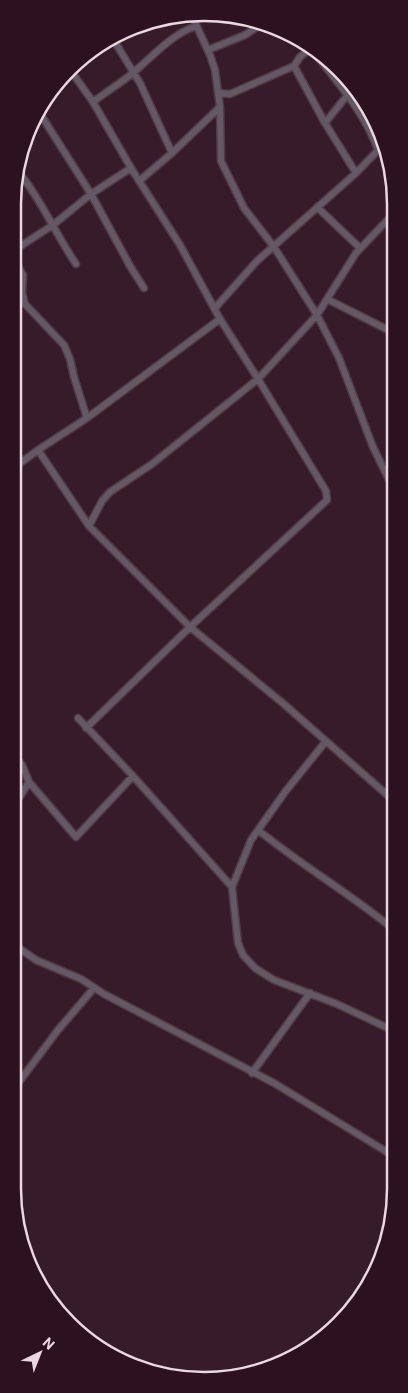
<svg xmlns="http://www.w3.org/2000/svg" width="408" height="1393" font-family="Roboto,sans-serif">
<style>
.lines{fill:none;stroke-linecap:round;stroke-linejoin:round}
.minor-casing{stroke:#533945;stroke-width:9}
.minor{stroke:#635964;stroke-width:6}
.rim{fill:none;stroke:#ead7df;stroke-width:2.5}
</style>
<rect width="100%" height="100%" fill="#361b28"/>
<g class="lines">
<!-- minor casing -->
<g class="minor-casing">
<path id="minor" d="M 192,16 L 210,55 L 215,70 L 220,107 L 221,161 L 244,208 L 274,247 L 317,315 L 339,358 L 373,447 L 393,488
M 113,39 L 140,83 L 172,153 L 220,107
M 311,48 C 335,80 365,112 378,150
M 311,48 L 300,57 L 294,66 L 325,123
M 208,50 L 245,35 L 263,23
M 71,71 L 93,102 L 131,168 L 180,245 L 220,319 L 258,379 L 317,315 L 356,253 L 394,213
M 353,88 L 325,123 L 356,173
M 219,93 L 230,94 L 294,66
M 93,102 C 106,92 121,83 134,72 C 153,56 172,34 196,26
M 39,112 L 91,194 L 130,266 L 144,288
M 25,146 L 26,142
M 16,169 C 40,197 55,233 76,264
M 139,181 L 172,153
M 317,207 L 360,248
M 16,249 L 53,225 L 91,194 L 131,168
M 16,263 L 23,275 L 22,293 L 25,304 L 64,345 L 70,359 L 74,377 L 87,418
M 327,299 L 394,333
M 215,308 L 257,261 L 356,173 L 383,145
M 15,467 L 38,450
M 89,526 L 102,501 L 110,492 L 152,464 L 258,379 L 326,491 L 327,500 L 190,627 L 285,705 L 393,800
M 78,718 L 133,776 L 232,887
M 86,728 L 190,627 L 89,526 L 38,450 L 87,418 L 220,319
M 326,741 L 285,792 L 251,840 L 232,887 L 238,943 L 243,955 L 255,968 L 274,980 L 337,1004 L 392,1030
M 29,782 L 76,837 L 133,776
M 14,803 L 21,795 L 29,782 L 22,765 L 14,756
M 258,830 C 301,865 349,893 392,928
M 13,944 L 36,960 L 81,979 L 104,994 L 274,1083 L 392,1155
M 252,1073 L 310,993
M 13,1090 L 58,1030 L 94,988"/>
</g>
<!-- minor -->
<use href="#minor" class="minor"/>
</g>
<!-- crop -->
<path d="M0 0H408V1393H0ZM204 21H204A183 183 0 0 1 387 204V1189A183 183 0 0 1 204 1372H204A183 183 0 0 1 21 1189V204A183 183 0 0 1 204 21Z" fill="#2c121e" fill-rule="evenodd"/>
<path class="rim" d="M204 21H204A183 183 0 0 1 387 204V1189A183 183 0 0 1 204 1372H204A183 183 0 0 1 21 1189V204A183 183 0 0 1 204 21Z"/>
<!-- north arrow -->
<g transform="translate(40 1353) rotate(43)" stroke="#2c121e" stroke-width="4" paint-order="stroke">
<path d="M0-4L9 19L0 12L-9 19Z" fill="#ead7df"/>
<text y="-8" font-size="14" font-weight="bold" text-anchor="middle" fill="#ead7df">N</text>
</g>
</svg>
